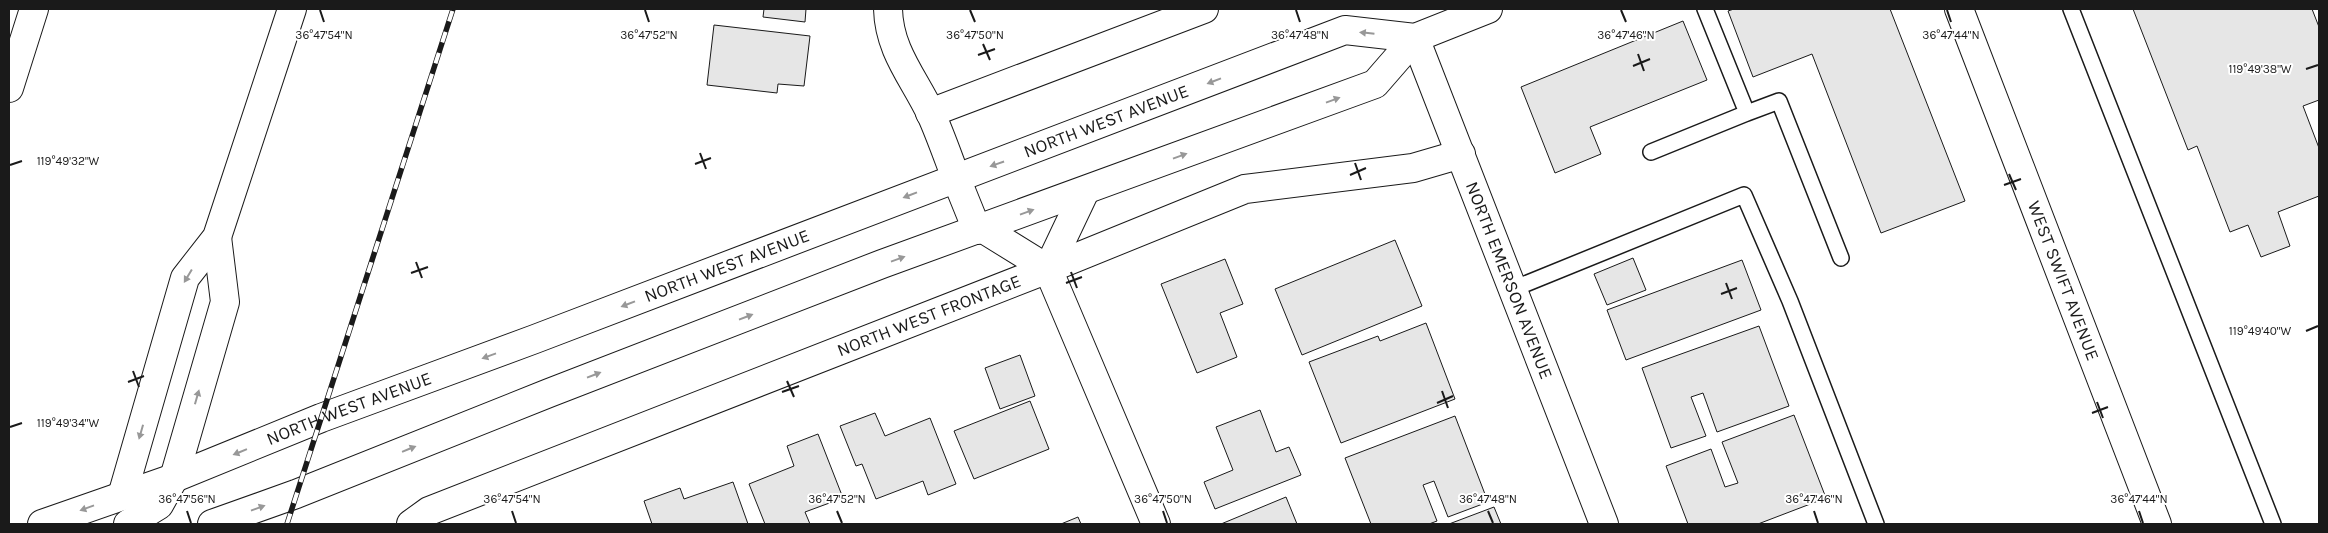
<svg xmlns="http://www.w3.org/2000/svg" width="2328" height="533" font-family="Karla,sans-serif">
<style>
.building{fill:#e6e6e6;stroke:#1a1a1a}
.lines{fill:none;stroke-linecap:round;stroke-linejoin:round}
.service-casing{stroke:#1a1a1a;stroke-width:18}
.minor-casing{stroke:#1a1a1a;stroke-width:30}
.tertiary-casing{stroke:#1a1a1a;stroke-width:30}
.secondary-casing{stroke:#1a1a1a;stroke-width:30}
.service{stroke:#fff;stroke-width:15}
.minor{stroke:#fff;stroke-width:28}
.tertiary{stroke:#fff;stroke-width:28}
.secondary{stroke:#fff;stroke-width:28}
.rail-casing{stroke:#1a1a1a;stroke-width:5.5}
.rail{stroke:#fff;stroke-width:4;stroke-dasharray:11;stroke-linecap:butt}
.oneway{fill:#989898}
.ticks{fill:none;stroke:#1a1a1a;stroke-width:2}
.labels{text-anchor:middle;stroke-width:4;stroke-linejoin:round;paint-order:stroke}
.street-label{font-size:18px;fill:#1a1a1a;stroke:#fff}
.ticks-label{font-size:12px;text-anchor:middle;fill:#1a1a1a;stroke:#fff;stroke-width:4;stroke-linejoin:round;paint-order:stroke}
</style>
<rect width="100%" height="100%" fill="#fff"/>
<!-- building -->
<path class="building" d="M 764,9 L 806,9 L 805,22 L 763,17 Z
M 1734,9 L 1890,9 L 1965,201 L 1881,233 L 1812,54 L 1753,77 L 1728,11 Z
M 2133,9 L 2312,9 L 2319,27 L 2319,100 L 2303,106 L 2319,148 L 2319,196 L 2278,212 L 2290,246 L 2261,257 L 2248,225 L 2230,232 L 2197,146 L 2188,150 Z
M 1683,21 L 1707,80 L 1590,127 L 1601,154 L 1555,173 L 1521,87 Z
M 714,25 L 810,36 L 804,86 L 778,84 L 777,93 L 707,85 Z
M 1395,240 L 1422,306 L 1302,355 L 1275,289 Z
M 1633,258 L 1646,290 L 1607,305 L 1594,274 Z
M 1225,259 L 1243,304 L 1220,313 L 1237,357 L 1197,373 L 1161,284 Z
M 1742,260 L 1761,310 L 1626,360 L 1607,310 Z
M 1426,323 L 1455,399 L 1341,443 L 1309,362 L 1378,336 L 1380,341 Z
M 1759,326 L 1789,406 L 1717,432 L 1703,393 L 1691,397 L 1706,436 L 1671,448 L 1642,368 Z
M 1020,355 L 1035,396 L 1000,409 L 985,368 Z
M 1030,401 L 1049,449 L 974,479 L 954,431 Z
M 1260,410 L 1276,452 L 1289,447 L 1301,475 L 1215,509 L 1204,482 L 1233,470 L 1216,427 Z
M 875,413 L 885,436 L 930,418 L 956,484 L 928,495 L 923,481 L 876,499 L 862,464 L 856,466 L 840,426 Z
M 1794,415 L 1826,498 L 1758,524 L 1688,524 L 1666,466 L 1711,449 L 1725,487 L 1738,483 L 1722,442 Z
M 1455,416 L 1488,502 L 1448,517 L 1434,481 L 1423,485 L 1437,521 L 1429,524 L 1371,524 L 1345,458 Z
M 818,434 L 843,498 L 805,512 L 810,524 L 765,524 L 749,484 L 794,466 L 787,446 Z
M 733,482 L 748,524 L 652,524 L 644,501 L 680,488 L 684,499 Z
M 1286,497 L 1297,524 L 1221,524 Z
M 1494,507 L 1501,524 L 1449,524 Z
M 1078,517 L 1081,524 L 1061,524 Z"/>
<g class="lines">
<!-- service casing -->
<g class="service-casing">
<path id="service" d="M 2071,9 L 2273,524
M 1747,113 L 1779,101 L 1841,258
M 1651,152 L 1747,113 L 1705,9
M 1513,289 L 1744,195 L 1790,301 L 1876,524"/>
</g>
<!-- minor casing -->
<g class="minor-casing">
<g id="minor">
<path d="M 888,9 C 889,51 914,78 931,114 C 940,134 948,157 956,178"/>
<path id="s1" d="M 1959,9 L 2157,524"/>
<path d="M 9,88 L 34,9"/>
<path d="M 930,113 L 1204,9"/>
<path d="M 982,228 L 1048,269 L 1156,524"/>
<path d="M 1048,269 L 1085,191"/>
<path d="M 174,478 L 225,302 L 217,237"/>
<path d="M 122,496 L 185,278 L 217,237 L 292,9"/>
<path id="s2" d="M 411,524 L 429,511 L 1048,269 L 1245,189 L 1413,168 L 1461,154"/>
</g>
</g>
<!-- tertiary casing -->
<g class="tertiary-casing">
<g id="tertiary">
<path id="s3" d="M 1415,38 L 1604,524"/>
</g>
</g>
<!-- secondary casing -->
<g class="secondary-casing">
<g id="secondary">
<path d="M 956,178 L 977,230"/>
<path id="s4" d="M 42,524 L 174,478 L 321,418 L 535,339 L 1345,30 L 1415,38 L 1488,9"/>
<path d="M 128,524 L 159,505 L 174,478"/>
<path d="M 212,524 L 296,494 L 549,393 L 882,264 L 1375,84 L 1415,38"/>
</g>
</g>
<!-- service -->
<use href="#service" class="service"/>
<!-- minor -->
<use href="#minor" class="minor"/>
<!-- tertiary -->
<use href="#tertiary" class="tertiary"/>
<!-- secondary -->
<use href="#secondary" class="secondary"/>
<!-- rail casing -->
<g class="rail-casing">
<path id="rail" d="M 287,524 L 453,9"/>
</g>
<!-- rail -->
<use href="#rail" class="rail"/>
</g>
<!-- one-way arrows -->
<defs><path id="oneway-solid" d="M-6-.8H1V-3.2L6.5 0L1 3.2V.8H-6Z" transform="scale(1.25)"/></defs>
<g class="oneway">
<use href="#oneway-solid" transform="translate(1367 33) rotate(-174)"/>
<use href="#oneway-solid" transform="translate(1214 81) rotate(159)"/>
<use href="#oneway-solid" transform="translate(1333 100) rotate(-20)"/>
<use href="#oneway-solid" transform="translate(1180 156) rotate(-20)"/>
<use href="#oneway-solid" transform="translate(997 164) rotate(161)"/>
<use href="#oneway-solid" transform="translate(910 195) rotate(159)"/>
<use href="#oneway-solid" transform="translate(1027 212) rotate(-20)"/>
<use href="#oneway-solid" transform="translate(898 259) rotate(-20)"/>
<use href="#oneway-solid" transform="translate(188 276) rotate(121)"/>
<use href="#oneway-solid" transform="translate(628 304) rotate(159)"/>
<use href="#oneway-solid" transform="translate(746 317) rotate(-21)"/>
<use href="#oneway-solid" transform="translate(489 356) rotate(160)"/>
<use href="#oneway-solid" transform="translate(594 375) rotate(-21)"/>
<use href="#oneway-solid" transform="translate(197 397) rotate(-74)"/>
<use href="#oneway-solid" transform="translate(141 432) rotate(106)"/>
<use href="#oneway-solid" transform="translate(409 449) rotate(-22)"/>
<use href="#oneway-solid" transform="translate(240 452) rotate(158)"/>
<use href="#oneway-solid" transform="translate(87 508) rotate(160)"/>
<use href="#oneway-solid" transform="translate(258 508) rotate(-20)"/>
</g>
<!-- ticks -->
<path class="ticks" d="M 320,10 L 324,22M 645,10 L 649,22M 970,10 L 975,22M 1296,10 L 1300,22M 1621,10 L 1626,22M 1947,10 L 1951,22M 983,44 L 990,60M 1638,54 L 1644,71M 978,55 L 995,49M 1633,66 L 1650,59M 2306,69 L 2318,65M 700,153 L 706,169M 1355,163 L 1361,180M 695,164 L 711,158M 10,165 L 22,161M 2009,174 L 2016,190M 1350,175 L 1366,168M 2004,185 L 2021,179M 416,262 L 422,278M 1071,272 L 1077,288M 411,273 L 428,267M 1066,283 L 1082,277M 1726,283 L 1732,299M 1721,294 L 1737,288M 2306,331 L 2318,326M 133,371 L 139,387M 787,381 L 794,397M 128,382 L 144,376M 1442,391 L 1448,408M 782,392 L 799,386M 2097,402 L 2103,418M 1437,403 L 1453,396M 2092,413 L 2108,407M 10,427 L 22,423M 187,511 L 191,523M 512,511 L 516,523M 837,511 L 842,523M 1163,511 L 1167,523M 1488,511 L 1493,523M 1814,511 L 1818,523M 2139,511 L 2143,523"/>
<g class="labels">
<!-- street labels -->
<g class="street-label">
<text dy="6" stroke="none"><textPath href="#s4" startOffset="1138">NORTH WEST AVENUE</textPath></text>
<text dy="6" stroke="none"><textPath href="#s4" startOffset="732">NORTH WEST AVENUE</textPath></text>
<text dy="6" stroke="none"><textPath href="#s3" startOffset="260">NORTH EMERSON AVENUE</textPath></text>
<text dy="6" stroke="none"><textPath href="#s1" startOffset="291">WEST SWIFT AVENUE</textPath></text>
<text dy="6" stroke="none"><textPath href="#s2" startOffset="559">NORTH WEST FRONTAGE</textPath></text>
<text dy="6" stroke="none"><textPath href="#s4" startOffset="328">NORTH WEST AVENUE</textPath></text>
</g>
</g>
<g class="ticks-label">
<text x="324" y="39">36°47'54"N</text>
<text x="649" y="39">36°47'52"N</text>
<text x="975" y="39">36°47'50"N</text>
<text x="1300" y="39">36°47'48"N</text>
<text x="1626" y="39">36°47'46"N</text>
<text x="1951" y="39">36°47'44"N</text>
<text x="2260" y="73">119°49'38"W</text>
<text x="68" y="165">119°49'32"W</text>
<text x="2260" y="335">119°49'40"W</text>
<text x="68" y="427">119°49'34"W</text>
<text x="187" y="503">36°47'56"N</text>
<text x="512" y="503">36°47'54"N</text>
<text x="837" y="503">36°47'52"N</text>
<text x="1163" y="503">36°47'50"N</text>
<text x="1488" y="503">36°47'48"N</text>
<text x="1814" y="503">36°47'46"N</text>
<text x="2139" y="503">36°47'44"N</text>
</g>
<!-- border -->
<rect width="2328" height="533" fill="none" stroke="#1a1a1a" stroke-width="20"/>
</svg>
